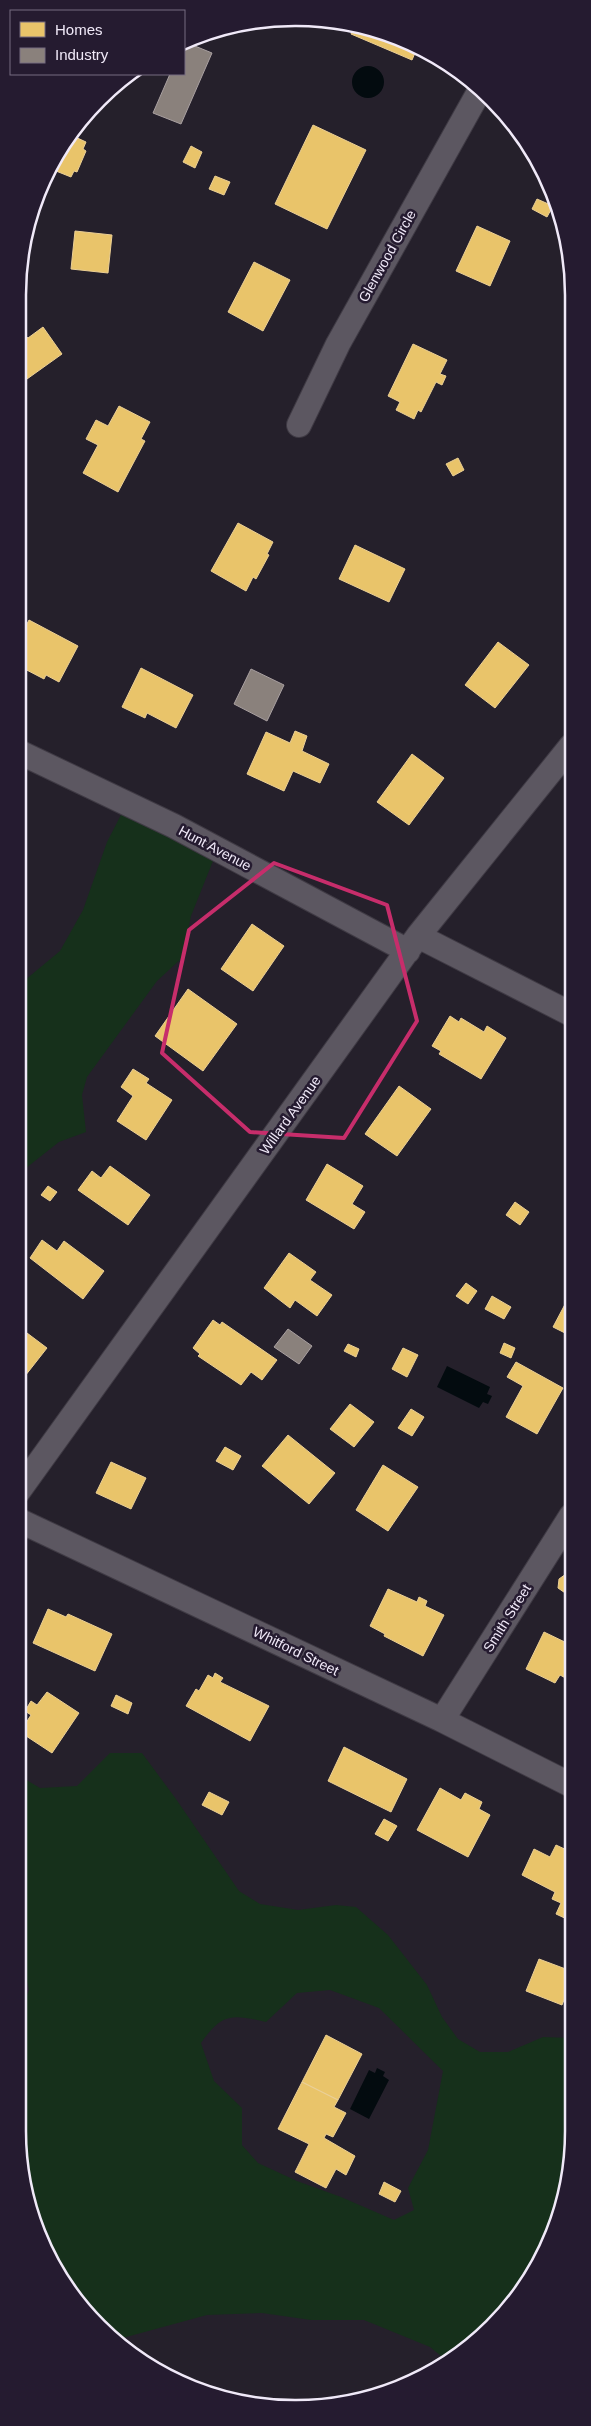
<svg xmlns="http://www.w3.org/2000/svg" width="591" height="2426" font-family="Arial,sans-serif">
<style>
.green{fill:#16301b;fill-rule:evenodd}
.water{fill:#030b0f}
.homes{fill:#e9c46a;stroke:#ebcf95}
.industry{fill:#8a817c;stroke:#a9a0a1}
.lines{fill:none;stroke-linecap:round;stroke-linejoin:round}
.minor-casing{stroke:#3f3a44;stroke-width:26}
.minor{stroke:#5c5761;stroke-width:24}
.marked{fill:none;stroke:#c72d6b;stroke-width:4;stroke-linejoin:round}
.labels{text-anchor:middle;stroke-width:5;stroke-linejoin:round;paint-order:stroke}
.street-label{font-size:14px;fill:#f0e9f8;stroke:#251b30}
.rim{fill:none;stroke:#f0e9f8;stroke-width:2.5}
</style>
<rect width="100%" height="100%" fill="#25202b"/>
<!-- green -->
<path class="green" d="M 125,807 L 215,856 L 191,916 L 182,958 L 157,981 L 87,1077 L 82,1095 L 86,1132 L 59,1142 L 21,1172 L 19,1179 L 19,985 L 60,951 L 83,910 L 107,842 Z
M 110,1753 L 142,1753 L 176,1799 L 239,1891 L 260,1904 L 298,1910 L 336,1905 L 356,1907 L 388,1935 L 427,1985 L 442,2017 L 458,2039 L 480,2052 L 508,2052 L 543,2037 L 571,2038 L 571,2167 L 536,2269 L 465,2351 L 446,2360 L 430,2347 L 364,2320 L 311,2320 L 262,2313 L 207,2315 L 119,2339 L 87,2314 L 39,2237 L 18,2130 L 18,2004 L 24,2002 L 29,1990 L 24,1969 L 18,1967 L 18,1775 L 40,1788 L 77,1786 ZM 330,1990 L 379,2008 L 443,2071 L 428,2150 L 408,2188 L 414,2210 L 394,2220 L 341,2197 L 297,2181 L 258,2163 L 242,2145 L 242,2108 L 214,2081 L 201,2043 C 222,2013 231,2014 266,2022 L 297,1993 Z"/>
<!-- water -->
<path class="water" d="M352 82a16 16 0 1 1 32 0a16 16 0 1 1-32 0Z
M 447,1366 L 490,1387 L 487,1394 L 492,1396 L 488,1404 L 483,1402 L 479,1408 L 437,1387 Z
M 377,2068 L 385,2072 L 383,2076 L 389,2080 L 369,2119 L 350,2109 L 369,2070 L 375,2073 Z"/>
<!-- homes -->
<path class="homes" d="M 354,26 L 418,46 L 412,60 L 351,34 Z
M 313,125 L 366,150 L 327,229 L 275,204 Z
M 73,136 L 86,142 L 83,149 L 86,151 L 77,172 L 74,171 L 71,177 L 51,169 L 55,156 Z
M 191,146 L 202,152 L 195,168 L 183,162 Z
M 215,176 L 230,182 L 224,195 L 209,189 Z
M 537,199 L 553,206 L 547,217 L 532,209 Z
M 477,226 L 510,241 L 490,286 L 456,271 Z
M 75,231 L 112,235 L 108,273 L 71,269 Z
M 254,262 L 290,280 L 263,331 L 228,312 Z
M 43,327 L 62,354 L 20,384 L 20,336 L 23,334 L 28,338 Z
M 413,344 L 447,360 L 440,374 L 446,376 L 442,385 L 436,382 L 421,412 L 418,410 L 414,419 L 396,410 L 400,402 L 388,396 Z
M 119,406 L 150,422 L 141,439 L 145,441 L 118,492 L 83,473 L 98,445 L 86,439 L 96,420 L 108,426 Z
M 458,458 L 464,470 L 453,476 L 446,464 Z
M 238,523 L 273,542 L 267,554 L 269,555 L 256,579 L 253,577 L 246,591 L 211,571 Z
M 355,545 L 405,569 L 389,602 L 339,579 Z
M 29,620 L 78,646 L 59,682 L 46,675 L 44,679 L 19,666 L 19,639 Z
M 498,642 L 529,665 L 495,708 L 465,685 Z
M 141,668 L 193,695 L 176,728 L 147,713 L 145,718 L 122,707 Z
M 295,731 L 307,736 L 302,751 L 329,764 L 320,783 L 293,771 L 284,791 L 247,774 L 266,732 L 290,743 Z
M 412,754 L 444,778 L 409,825 L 377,802 Z
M 252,924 L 284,946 L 253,991 L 221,969 Z
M 188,989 L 237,1024 L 203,1071 L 155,1036 Z
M 450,1016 L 459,1022 L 461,1018 L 484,1032 L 487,1026 L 506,1038 L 481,1079 L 439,1054 L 441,1051 L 432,1046 Z
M 133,1069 L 149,1079 L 146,1083 L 172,1100 L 146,1140 L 117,1121 L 133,1096 L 121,1087 Z
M 399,1086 L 431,1109 L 397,1156 L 365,1134 Z
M 327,1164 L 363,1186 L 352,1204 L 365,1212 L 354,1229 L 306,1200 Z
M 110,1166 L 150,1195 L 128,1225 L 78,1190 L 92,1171 L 101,1178 Z
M 48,1186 L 57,1192 L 50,1201 L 41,1195 Z
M 515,1202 L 529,1212 L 520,1225 L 506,1215 Z
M 42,1240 L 57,1251 L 64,1241 L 104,1271 L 83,1299 L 30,1258 Z
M 289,1253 L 316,1272 L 310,1280 L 332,1295 L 317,1316 L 295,1300 L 290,1308 L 264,1288 Z
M 466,1283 L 477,1291 L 468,1304 L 456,1296 Z
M 571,1293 L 571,1336 L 553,1327 Z
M 492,1296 L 511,1307 L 504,1319 L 485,1309 Z
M 213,1320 L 220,1325 L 222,1322 L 277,1360 L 262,1380 L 251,1372 L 241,1385 L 198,1356 L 200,1354 L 193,1348 Z
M 19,1327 L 47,1348 L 25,1376 L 18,1371 Z
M 504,1343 L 515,1348 L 511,1358 L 500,1353 Z
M 348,1344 L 359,1349 L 356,1357 L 344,1351 Z
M 403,1348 L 418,1355 L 407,1377 L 392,1369 Z
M 516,1362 L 563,1388 L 537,1434 L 506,1417 L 523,1386 L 507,1377 Z
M 350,1404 L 374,1422 L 354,1447 L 330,1429 Z
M 411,1409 L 424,1417 L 412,1436 L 398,1428 Z
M 288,1435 L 335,1473 L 309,1504 L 262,1466 Z
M 225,1447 L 241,1456 L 233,1470 L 216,1461 Z
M 111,1462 L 146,1478 L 131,1509 L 96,1493 Z
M 383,1465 L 418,1487 L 388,1531 L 356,1510 Z
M 566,1574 L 571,1577 L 571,1597 L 558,1588 L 559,1579 Z
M 388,1589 L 417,1602 L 419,1597 L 427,1601 L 425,1606 L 444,1615 L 423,1656 L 384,1636 L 385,1634 L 370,1626 Z
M 48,1609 L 66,1617 L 68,1614 L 112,1634 L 95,1671 L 33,1643 Z
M 544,1632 L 571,1645 L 571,1681 L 560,1675 L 555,1683 L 526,1669 Z
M 215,1673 L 223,1678 L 220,1682 L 269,1706 L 250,1741 L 186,1706 L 196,1689 L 199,1691 L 208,1675 L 213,1678 Z
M 47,1692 L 79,1713 L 52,1753 L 20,1732 L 31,1715 L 25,1711 L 31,1701 L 37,1705 Z
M 116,1695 L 132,1703 L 128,1714 L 111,1706 Z
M 344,1747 L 407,1779 L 391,1812 L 328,1781 Z
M 440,1788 L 461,1800 L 465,1793 L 482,1802 L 479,1809 L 490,1815 L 468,1857 L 417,1830 Z
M 209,1792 L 229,1802 L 222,1815 L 202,1805 Z
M 384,1819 L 397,1826 L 388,1841 L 375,1834 Z
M 556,1845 L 571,1852 L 571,1921 L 556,1914 L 561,1903 L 552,1899 L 555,1892 L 522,1875 L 534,1849 L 550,1857 Z
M 539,1959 L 571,1971 L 571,1982 L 562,2005 L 526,1991 Z
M 326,2035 L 362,2054 L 338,2100 L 302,2082 Z
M 302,2082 L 338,2100 L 334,2107 L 346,2113 L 333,2137 L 326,2134 L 324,2138 L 355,2156 L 346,2175 L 336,2169 L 326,2188 L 295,2172 L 309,2144 L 278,2129 Z
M 384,2182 L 401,2191 L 395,2202 L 379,2194 Z"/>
<!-- industry -->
<path class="industry" d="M 190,44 L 212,53 L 181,124 L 153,113 L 170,74 L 184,74 L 184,47 Z
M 251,669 L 284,685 L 267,721 L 234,704 Z
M 288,1329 L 312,1346 L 299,1364 L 274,1347 Z"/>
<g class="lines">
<!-- minor casing -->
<g class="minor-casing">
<path id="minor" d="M 299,425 L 338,344 L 480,90
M 19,752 L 174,826 L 408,951
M 418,936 L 571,1014
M 18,1492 L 418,936 L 571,746
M 18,1520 L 442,1720 L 571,1785
M 442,1720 L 571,1516"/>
</g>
<!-- minor -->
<use href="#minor" class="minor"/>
</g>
<!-- marked area -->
<path class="marked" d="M 274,863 L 387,905 L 417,1021 L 344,1138 L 250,1132 L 162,1053 L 189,930 Z"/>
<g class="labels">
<!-- street labels -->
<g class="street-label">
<text transform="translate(387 256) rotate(-61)" y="5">Glenwood Circle</text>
<text transform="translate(215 848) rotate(28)" y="5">Hunt Avenue</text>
<text transform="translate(290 1115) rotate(-54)" y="5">Willard Avenue</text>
<text transform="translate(507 1618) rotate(-58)" y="5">Smith Street</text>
<text transform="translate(296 1651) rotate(26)" y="5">Whitford Street</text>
</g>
</g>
<!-- crop -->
<path d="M0 0H591V2426H0ZM295 26H296A269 269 0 0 1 565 295V2131A269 269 0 0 1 296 2400H295A269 269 0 0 1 26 2131V295A269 269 0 0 1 295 26Z" fill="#251b30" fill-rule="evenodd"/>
<path class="rim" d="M295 26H296A269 269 0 0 1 565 295V2131A269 269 0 0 1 296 2400H295A269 269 0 0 1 26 2131V295A269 269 0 0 1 295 26Z"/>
<!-- legend -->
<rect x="10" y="10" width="175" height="65" fill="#251b30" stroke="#766d80"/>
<rect x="20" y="22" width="25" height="15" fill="#e9c46a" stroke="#766d80"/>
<text x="55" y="35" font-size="15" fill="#f0e9f8">Homes</text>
<rect x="20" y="48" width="25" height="15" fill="#8a817c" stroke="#766d80"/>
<text x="55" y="60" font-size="15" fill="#f0e9f8">Industry</text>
</svg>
